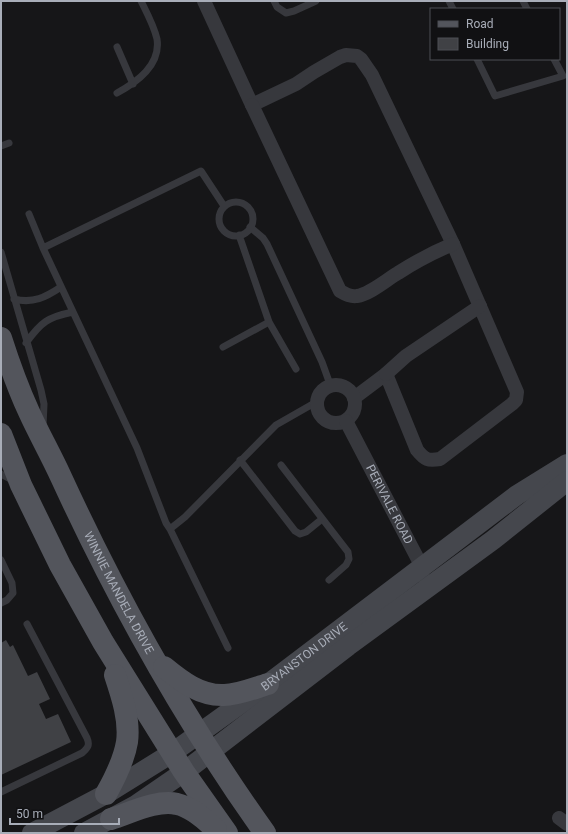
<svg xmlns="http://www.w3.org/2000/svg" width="568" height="834" font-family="Roboto,sans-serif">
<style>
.building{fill:#404145}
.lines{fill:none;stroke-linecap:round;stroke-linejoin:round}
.lane{stroke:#37383d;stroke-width:7}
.street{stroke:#37383d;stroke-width:14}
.secondary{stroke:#45474d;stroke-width:20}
.primary{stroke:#53555c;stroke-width:22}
.labels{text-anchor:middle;stroke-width:4;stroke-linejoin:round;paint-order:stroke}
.street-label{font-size:12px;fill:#a8adb8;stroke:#111113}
</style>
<rect width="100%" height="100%" fill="#161618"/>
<!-- building -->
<path class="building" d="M 6,640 L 10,647 L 13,645 L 28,676 L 37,672 L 50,699 L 39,704 L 46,719 L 58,714 L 71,742 L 1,775 L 1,643 Z"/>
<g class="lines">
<!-- lane -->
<path class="lane" d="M 274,1 L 277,7 L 286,13 L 294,11 L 316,1
M 449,1 L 453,9
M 523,1 L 527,9
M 117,47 L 133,84
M 477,59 L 495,96 L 563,76 L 554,59
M 117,93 C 137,82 161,65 157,39 C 154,26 147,13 141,1
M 1,146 L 9,143
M219 219a17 17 0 1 1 34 0a17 17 0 1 1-34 0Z
M 224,206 L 201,171 L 43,248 L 137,448 L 166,523 L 170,529 L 185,517 L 276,425 L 318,401
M 29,214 L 43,248
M 250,227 L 263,238 L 267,244 L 322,362 L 331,387
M 239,235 L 269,322 L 296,369
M 1,252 L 41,390 L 44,404 L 43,426
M 14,299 C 33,304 46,297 61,287
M 26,343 C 41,322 48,317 73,312
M 223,347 L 269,322
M 240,460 L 295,531 L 300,534 L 306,532 L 322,519
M 281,465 L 348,552 L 349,559 L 346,565 L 329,580
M 1,474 L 14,481
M 170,529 L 228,648
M 1,560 L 12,583 L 13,593 L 7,600 L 1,603
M 1,792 L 82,753 C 88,748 90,745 87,738 L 27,624"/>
<!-- street -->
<g class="street">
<path d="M 204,1 L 252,105 L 296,84 L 314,72 L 340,57 L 346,55 L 357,56 L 361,59 L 372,75 L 453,244 L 517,392 L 516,400 L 512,404 L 440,459 C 428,461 425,460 417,450 L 386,374 L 354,398"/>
<path d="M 252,105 L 340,291 C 345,294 352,297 357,296 C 370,294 386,280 398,273 C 415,262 434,252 453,244"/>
<path d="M 386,374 L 406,356 L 480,306"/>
<circle cx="336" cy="404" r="19"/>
<path id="s1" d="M 346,421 L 422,567 L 422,576"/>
<path d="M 559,818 L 567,824"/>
</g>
<!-- secondary -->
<g class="secondary">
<path id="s2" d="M 32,833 L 106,794 L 172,753 L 268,684 L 517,495 L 567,464"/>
<path d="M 84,833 L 136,805 L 184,772 L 348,646 L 493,540 L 567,481"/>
</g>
<!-- primary -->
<g class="primary">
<path id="s3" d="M 1,338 C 9,363 18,388 29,412 C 39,434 51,455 61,477 C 118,601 185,721 265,833"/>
<path d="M 1,434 L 21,485 L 60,565 L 103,642 L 184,772 L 227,833"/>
<path d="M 164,667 C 181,681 200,696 224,695 C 238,695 254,688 268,684"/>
<path d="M 106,794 C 115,778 124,760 127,742 C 130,720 122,696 115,675"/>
<path d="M 111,819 C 130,813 158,799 177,804 C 191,807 206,820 216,830"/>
</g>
</g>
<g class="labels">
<!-- street labels -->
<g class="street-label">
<text dy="4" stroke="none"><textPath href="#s1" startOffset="94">PERIVALE ROAD</textPath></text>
<text dy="4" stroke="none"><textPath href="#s3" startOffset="281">WINNIE MANDELA DRIVE</textPath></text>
<text dy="4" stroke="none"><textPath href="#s2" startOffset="325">BRYANSTON DRIVE</textPath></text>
</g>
</g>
<!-- border -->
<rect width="568" height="834" fill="none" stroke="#a8adb8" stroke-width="4"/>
<!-- legend -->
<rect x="430" y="8" width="130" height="52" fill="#111113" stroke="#4d4f55"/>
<rect x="438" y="21" width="20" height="6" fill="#53555c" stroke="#4d4f55"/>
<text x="466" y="28" font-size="12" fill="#a8adb8">Road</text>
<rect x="438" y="38" width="20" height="12" fill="#404145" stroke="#4d4f55"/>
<text x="466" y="48" font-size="12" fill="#a8adb8">Building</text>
<!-- scale -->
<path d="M10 818v6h109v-6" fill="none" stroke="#a8adb8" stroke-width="2"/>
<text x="16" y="818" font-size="12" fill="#a8adb8" stroke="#111113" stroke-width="3" paint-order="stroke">50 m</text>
</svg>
